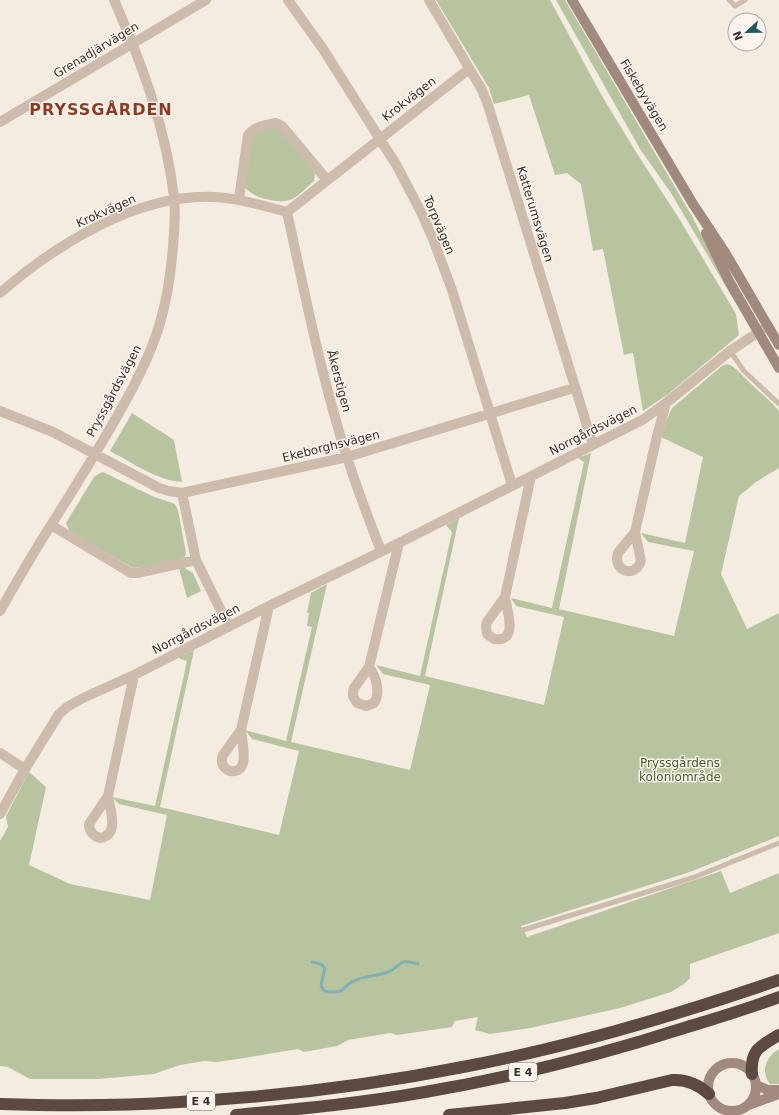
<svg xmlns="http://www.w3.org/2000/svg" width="779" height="1115" font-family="'DejaVu Sans',sans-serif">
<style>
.green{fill:#b8c4a0}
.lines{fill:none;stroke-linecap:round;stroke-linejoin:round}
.stream{stroke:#7fb0b2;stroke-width:3}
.lane{stroke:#cdbbac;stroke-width:5}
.street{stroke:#cdbbac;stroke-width:10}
.secondary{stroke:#a18a7d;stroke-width:10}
.highway{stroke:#5c4a42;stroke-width:12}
.labels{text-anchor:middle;stroke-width:3;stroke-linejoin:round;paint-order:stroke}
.shield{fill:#fbf5ee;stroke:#756b66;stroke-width:1}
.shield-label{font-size:11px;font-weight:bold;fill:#3b302b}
.street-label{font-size:12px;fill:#3b302b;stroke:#fbf5ee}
.park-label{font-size:12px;fill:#4a5a2e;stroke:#fbf5ee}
.district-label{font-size:16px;font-weight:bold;letter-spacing:1px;fill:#8c3b22;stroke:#fbf5ee}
</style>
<rect width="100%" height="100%" fill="#f4ebe1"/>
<!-- green -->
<path class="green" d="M 436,0 L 550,0 L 602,96 L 636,152 L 680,220 L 736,314 L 739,335 L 667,395 L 643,411 L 633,353 L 624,355 L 603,249 L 593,251 L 581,184 L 567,173 L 555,175 L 529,95 L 494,104 L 489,88 Z
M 556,0 L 565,0 L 692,216 L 741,312 L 671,193 L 640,149 Z
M 276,126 L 313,168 L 315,174 L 314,181 C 298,195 293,205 270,200 C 257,197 254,196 244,187 L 250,140 L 254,134 Z
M 727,364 C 737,367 741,375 749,382 C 759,392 770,400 779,411 L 779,468 L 756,482 L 739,496 L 721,574 L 747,629 L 779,613 L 779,836 L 690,872 L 521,926 L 527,937 L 721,871 L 730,893 L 779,873 L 779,933 L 690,964 L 690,978 L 684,984 L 671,992 L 620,1008 L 530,1028 L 490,1034 L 475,1030 L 478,1017 L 455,1021 L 452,1027 L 397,1035 L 390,1033 L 348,1040 L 337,1046 L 304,1052 L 298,1049 L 238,1059 L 216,1062 L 204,1061 L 180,1065 L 154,1074 L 98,1079 L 30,1079 L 8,1067 L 0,1066 L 0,841 L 8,827 L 6,816 L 29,772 L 46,787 L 29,865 L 70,884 L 150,900 L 167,815 L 119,804 L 112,797 L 155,806 L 187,661 L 178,658 L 194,650 L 160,807 L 279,835 L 299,751 L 252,739 L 245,730 L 286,741 L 312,627 L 307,626 L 309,613 L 307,613 L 311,593 L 327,584 L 291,742 L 410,770 L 430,685 L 383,674 L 376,665 L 420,676 L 452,532 L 446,525 L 459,518 L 425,676 L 544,705 L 564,617 L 516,606 L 511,598 L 552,608 L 584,462 L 578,458 L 591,453 L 559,609 L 674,636 L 694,551 L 648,542 L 641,533 L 685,543 L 703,457 L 661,437 L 667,419 L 672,408 L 722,366 Z
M 132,413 L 174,440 L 182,482 C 158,481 131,462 110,451 Z
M 103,472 L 152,496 L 175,504 L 178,510 L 186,553 L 185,556 L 181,560 L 153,566 L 133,568 L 70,532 L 66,523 L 94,477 L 100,473 Z
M 183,567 L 193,573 L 201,591 L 187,598 L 179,568 Z
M 779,1049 L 779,1084 L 770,1084 C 760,1071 766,1057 779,1049 Z"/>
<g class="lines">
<!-- stream -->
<path class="stream" d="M 312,962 L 321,964 L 325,968 L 321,985 L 324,991 C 329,992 335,993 340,991 C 344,990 347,984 352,982 C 363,975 376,977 388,972 C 403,965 398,958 418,964"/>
<!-- lane -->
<path class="lane" d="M 729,0 L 735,6 L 745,0
M 730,351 L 744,371 L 779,404
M 523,930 L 692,878 L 779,843"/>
<!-- street -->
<path class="street" d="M 288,0 L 323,49 L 397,166 L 421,212 L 433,239 L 452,290 L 512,485
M 429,0 L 482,90 L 488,105 L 593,445
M 0,122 L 206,0
M 239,199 L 248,135 C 255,126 266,125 276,123 L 282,126 L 327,180
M 287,212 C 305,294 321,377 347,457 C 357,489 369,520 381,551
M 287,212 L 469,69
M 0,293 C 55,245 137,194 213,197 C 239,198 263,206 287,212
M 0,411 L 53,432 L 159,488 L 169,491 L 182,493 L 347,457 L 574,388
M 182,493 L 196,560 L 229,627
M 51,525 L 131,573 L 137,573 L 196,560
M 635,532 L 641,561 C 635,579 612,571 618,553 L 635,532 L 657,436 L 666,403
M 505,597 C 507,611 519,643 494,639 L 487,634 L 486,626 L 487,622 L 505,597 L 531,476
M 0,611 C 17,581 34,551 53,522 C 76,485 99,449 120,411 C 136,383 151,354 160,323 C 167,299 171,273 173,247 C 174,231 176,213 174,197 C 166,128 142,64 114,0
M 369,667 C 376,676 381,693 374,703 L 366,706 L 357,703 L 353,696 L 353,692 L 354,688 L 369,667 L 399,543
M 241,730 C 242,743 251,774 230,771 C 223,768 220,763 223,755 L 241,730 L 269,606
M 0,753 L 25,769
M 108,796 C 110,809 120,835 100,838 C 93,836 89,831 89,824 L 108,796 L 134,675
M 0,814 L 25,769 L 59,714 L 67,707 L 83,698 L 134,675 L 269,606 L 399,543 L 644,419 L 666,403 L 730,351 L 768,326"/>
<!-- secondary -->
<path class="secondary" d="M 572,0 L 693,204 L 726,254 L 779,345
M 706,233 L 729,281 L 779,368
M708 1087a24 24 0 1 1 48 0a24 24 0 1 1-48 0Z
M 756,1085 L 768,1090 L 779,1090
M 748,1105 L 779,1094"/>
<!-- highway -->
<path class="highway" d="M 752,1074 C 750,1050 760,1046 779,1035
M 0,1104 C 60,1106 120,1106 179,1102 C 276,1097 373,1085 468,1066 C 574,1046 677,1015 779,980
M 236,1115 C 299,1109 363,1103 425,1092 C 513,1077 600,1055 684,1028 C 716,1018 748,1009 779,997
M 449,1115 L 565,1103 L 596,1098 L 672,1080 C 687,1079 698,1084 709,1094"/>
</g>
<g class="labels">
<!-- shield labels -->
<g class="shield">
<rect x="509" y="1063" width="28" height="18" rx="3"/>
<rect x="187" y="1092" width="28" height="18" rx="3"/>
</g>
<g class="shield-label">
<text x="523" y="1076">E 4</text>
<text x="201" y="1105">E 4</text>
</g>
<!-- street labels -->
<g class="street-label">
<text transform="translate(96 50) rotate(-31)" y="4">Grenadjärvägen</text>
<text transform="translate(644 95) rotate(59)" y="4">Fiskebyvägen</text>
<text transform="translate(409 99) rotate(-38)" y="4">Krokvägen</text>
<text transform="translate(106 211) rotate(-24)" y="4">Krokvägen</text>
<text transform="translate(535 214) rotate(73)" y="4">Katterumsvägen</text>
<text transform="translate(439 225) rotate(67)" y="4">Torpvägen</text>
<text transform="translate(339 381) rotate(75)" y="4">Åkerstigen</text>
<text transform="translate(114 391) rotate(-62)" y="4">Pryssgårdsvägen</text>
<text transform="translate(593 430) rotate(-27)" y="4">Norrgårdsvägen</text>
<text transform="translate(331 446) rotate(-14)" y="4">Ekeborghsvägen</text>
<text transform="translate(196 629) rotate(-27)" y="4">Norrgårdsvägen</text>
</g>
<!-- park labels -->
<g class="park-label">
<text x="680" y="767">Pryssgårdens<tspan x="680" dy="14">koloniområde</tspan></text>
</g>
<!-- district labels -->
<g class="district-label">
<text x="101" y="115">PRYSSGÅRDEN</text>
</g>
</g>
<!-- north arrow -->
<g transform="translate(747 32) rotate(248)"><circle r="19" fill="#fbf5ee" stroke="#aea6a0"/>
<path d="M0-3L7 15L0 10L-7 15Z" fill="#1f5a5e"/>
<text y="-6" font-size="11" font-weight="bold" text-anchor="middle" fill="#3b302b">N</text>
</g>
</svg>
